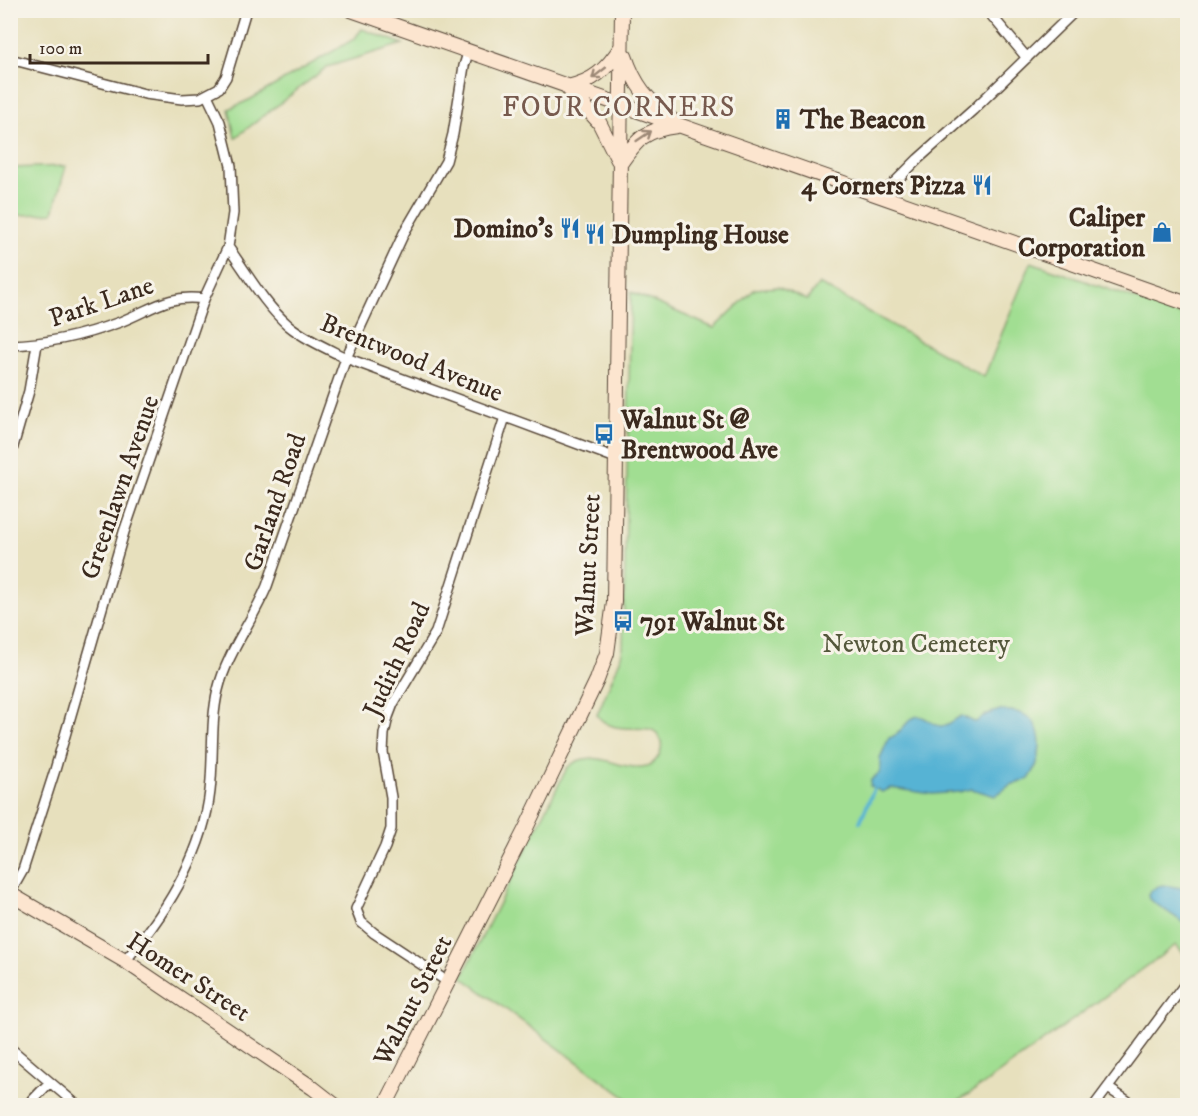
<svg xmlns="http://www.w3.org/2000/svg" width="1198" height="1116" font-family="'IM FELL DW Pica',serif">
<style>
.green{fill:#a1de92;stroke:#6e8458;stroke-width:1.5}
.water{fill:#56b3d4;stroke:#486e79;stroke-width:1.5}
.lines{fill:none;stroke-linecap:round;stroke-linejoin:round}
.stream{stroke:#56b3d4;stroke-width:4}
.street-casing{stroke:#554536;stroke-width:12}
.secondary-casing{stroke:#554536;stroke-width:16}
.street{stroke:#fff;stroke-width:9}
.secondary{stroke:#fce5cf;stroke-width:14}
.oneway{stroke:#9c8876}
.labels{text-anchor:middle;stroke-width:6;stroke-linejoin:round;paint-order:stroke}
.poi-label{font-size:26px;font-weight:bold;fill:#3b2a1e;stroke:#f7f3e8;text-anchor:start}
.street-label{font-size:26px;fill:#3b2a1e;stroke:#f7f3e8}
.park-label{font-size:26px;fill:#54573b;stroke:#f7f3e8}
.quarter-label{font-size:28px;letter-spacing:1.5px;fill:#775a4e;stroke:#f7f3e8}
</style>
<rect width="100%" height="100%" fill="#f7f3e8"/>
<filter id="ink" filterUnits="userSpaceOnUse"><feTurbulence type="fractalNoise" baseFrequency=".0167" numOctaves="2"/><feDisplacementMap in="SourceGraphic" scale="12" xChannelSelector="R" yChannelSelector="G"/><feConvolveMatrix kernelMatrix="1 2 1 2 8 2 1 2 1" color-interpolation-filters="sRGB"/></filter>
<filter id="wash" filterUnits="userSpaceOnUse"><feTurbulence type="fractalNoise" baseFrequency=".008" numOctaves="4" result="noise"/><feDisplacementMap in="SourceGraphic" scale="24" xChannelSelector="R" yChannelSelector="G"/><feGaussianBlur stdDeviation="1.35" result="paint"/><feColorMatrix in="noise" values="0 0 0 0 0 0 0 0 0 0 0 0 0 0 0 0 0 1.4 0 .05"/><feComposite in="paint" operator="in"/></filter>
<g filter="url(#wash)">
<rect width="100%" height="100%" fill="#e7e0bd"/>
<!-- green -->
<path class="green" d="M 362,29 L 403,44 L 327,67 L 235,138 L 229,109 L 251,99 L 354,39 Z
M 66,166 L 53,213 L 11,216 L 11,168 Z
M 1031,262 L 1187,317 L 1187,957 L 1176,945 L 984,1084 L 951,1106 L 636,1105 L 462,977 L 567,768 C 593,744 620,773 647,766 C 664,761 668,732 648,729 C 628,727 610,732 597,715 L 620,660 L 623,647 L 631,292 L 714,328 L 755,289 L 778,287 L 807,300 L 819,284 L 984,377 Z"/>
<!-- water -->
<path class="water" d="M 1000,710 C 1009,711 1021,711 1028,717 C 1046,730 1041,763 1029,779 L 1010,785 L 995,796 L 972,789 L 959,792 L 932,794 L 891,788 L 882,792 L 870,786 L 871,780 L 880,772 L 880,758 L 889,738 C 901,735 905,721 915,717 C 925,713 931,726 941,726 C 949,726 955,718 962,716 L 974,722 L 978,721 L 985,715 Z
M 1163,885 L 1187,889 L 1187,925 L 1149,899 L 1148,895 C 1153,889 1156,886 1163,885 Z"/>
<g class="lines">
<!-- stream -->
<path class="stream" d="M 860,822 L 874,789"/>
</g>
</g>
<g filter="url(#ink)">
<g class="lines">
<!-- street casing -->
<g class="street-casing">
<path id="street" d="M 987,10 L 1027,58
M 10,59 L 145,94 L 182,99 L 200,98 L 219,88 L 226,77 L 246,10
M 881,196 L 918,159 L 973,110 L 1076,10
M 228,247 C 247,273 264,304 288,325 C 305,339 326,348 346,358 L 616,458
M 10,345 C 48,344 85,335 120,322 C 153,309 167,294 204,299
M 10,457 L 29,391 L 37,344
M 10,893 L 23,870 L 55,770 L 124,532 L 204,299 L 228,247 L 233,213 L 231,166 L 220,122 L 207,95
M 125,961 C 166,913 203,854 210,791 C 214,757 210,723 218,690 C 227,653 252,622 267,586 L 346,358 L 404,233 L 446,161 L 453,134 L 464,66 L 468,53
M 448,982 L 374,933 L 361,922 L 356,909 L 385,847 L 391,829 L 391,797 L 383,752 L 384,734 L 388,717 L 393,704 L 436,632 L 505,417
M 10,1048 L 78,1106
M 1108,1088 L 1135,1106
M 27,1106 L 50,1082
M 1094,1106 L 1188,980"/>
</g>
<!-- secondary casing -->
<g class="secondary-casing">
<path id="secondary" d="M 351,10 L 1188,304
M 625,56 C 635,86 647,99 671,119
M 567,87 C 593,82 607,69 621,47
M 568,88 L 599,122 L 618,160
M 620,164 C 638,138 645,130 677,126
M 10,894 L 125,961 L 313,1088 L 336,1106
M 385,1106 L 526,828 L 597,680 L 607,653 L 614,602 C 616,405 620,208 622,10"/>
</g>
<!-- street -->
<use href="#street" class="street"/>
<!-- secondary -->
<use href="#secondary" class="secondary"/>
</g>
<!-- one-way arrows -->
<defs><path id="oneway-shaft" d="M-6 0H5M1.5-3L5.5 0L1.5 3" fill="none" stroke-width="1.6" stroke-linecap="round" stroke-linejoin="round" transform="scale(1.5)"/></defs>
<g class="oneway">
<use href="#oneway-shaft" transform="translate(599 73) rotate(142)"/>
<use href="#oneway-shaft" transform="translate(644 136) rotate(-34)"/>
</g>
</g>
<!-- icons -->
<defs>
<g id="building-bare" transform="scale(1.62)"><path d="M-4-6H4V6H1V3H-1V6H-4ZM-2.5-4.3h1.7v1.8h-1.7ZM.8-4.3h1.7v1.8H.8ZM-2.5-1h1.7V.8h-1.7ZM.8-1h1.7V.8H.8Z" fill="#1f6fb2" stroke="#f7f3e8" stroke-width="2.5" paint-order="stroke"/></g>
<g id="restaurant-bare" transform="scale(1.62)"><path d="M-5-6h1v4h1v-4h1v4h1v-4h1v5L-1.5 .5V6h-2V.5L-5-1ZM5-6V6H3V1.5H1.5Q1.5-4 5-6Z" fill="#1f6fb2" stroke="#f7f3e8" stroke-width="2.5" paint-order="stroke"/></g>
<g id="shop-bare" transform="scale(1.62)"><path d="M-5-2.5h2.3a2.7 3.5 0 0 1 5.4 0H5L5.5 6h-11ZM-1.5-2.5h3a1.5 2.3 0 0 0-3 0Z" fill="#1f6fb2" stroke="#f7f3e8" stroke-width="2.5" paint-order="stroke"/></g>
<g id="bus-bare" transform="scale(1.62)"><path d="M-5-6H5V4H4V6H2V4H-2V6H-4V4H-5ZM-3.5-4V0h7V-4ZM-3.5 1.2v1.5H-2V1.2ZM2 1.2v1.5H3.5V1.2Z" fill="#1f6fb2" stroke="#f7f3e8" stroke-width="2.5" paint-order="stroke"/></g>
</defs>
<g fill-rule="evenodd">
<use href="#building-bare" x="783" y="119"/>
<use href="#restaurant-bare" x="982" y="185"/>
<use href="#restaurant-bare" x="570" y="228"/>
<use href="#shop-bare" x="1162" y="232"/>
<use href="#restaurant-bare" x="595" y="234"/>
<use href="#bus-bare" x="604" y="434"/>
<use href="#bus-bare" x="623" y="621"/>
</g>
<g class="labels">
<!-- poi labels -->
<g class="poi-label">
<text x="800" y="128">The Beacon</text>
<text x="965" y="194" text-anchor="end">4 Corners Pizza</text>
<text x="1145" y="226" text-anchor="end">Caliper<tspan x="1145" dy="30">Corporation</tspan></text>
<text x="553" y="237" text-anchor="end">Domino's</text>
<text x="612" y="243">Dumpling House</text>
<text x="621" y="428">Walnut St @<tspan x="621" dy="30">Brentwood Ave</tspan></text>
<text x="640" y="630">791 Walnut St</text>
</g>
<!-- street labels -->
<g class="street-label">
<text transform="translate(101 301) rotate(-19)" y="9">Park Lane</text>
<text transform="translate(412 357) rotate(22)" y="9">Brentwood Avenue</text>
<text transform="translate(119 487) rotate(-71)" y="9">Greenlawn Avenue</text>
<text transform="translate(274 502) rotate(-71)" y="9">Garland Road</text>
<text transform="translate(587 565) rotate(-87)" y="9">Walnut Street</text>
<text transform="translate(396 659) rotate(-65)" y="9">Judith Road</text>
<text transform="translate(189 976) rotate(33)" y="9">Homer Street</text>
<text transform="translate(412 1000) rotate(-63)" y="9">Walnut Street</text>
</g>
<!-- park labels -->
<g class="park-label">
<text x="916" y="652">Newton Cemetery</text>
</g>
<!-- quarter labels -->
<g class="quarter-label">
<text x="619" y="116">FOUR CORNERS</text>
</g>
</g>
<!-- margin -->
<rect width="1198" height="1116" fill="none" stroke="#f7f3e8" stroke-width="36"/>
<!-- scale -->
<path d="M30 54v9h178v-9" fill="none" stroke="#3b2a1e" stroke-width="3"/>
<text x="39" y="54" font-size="18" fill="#3b2a1e" stroke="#f7f3e8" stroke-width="4.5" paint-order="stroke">100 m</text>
</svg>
